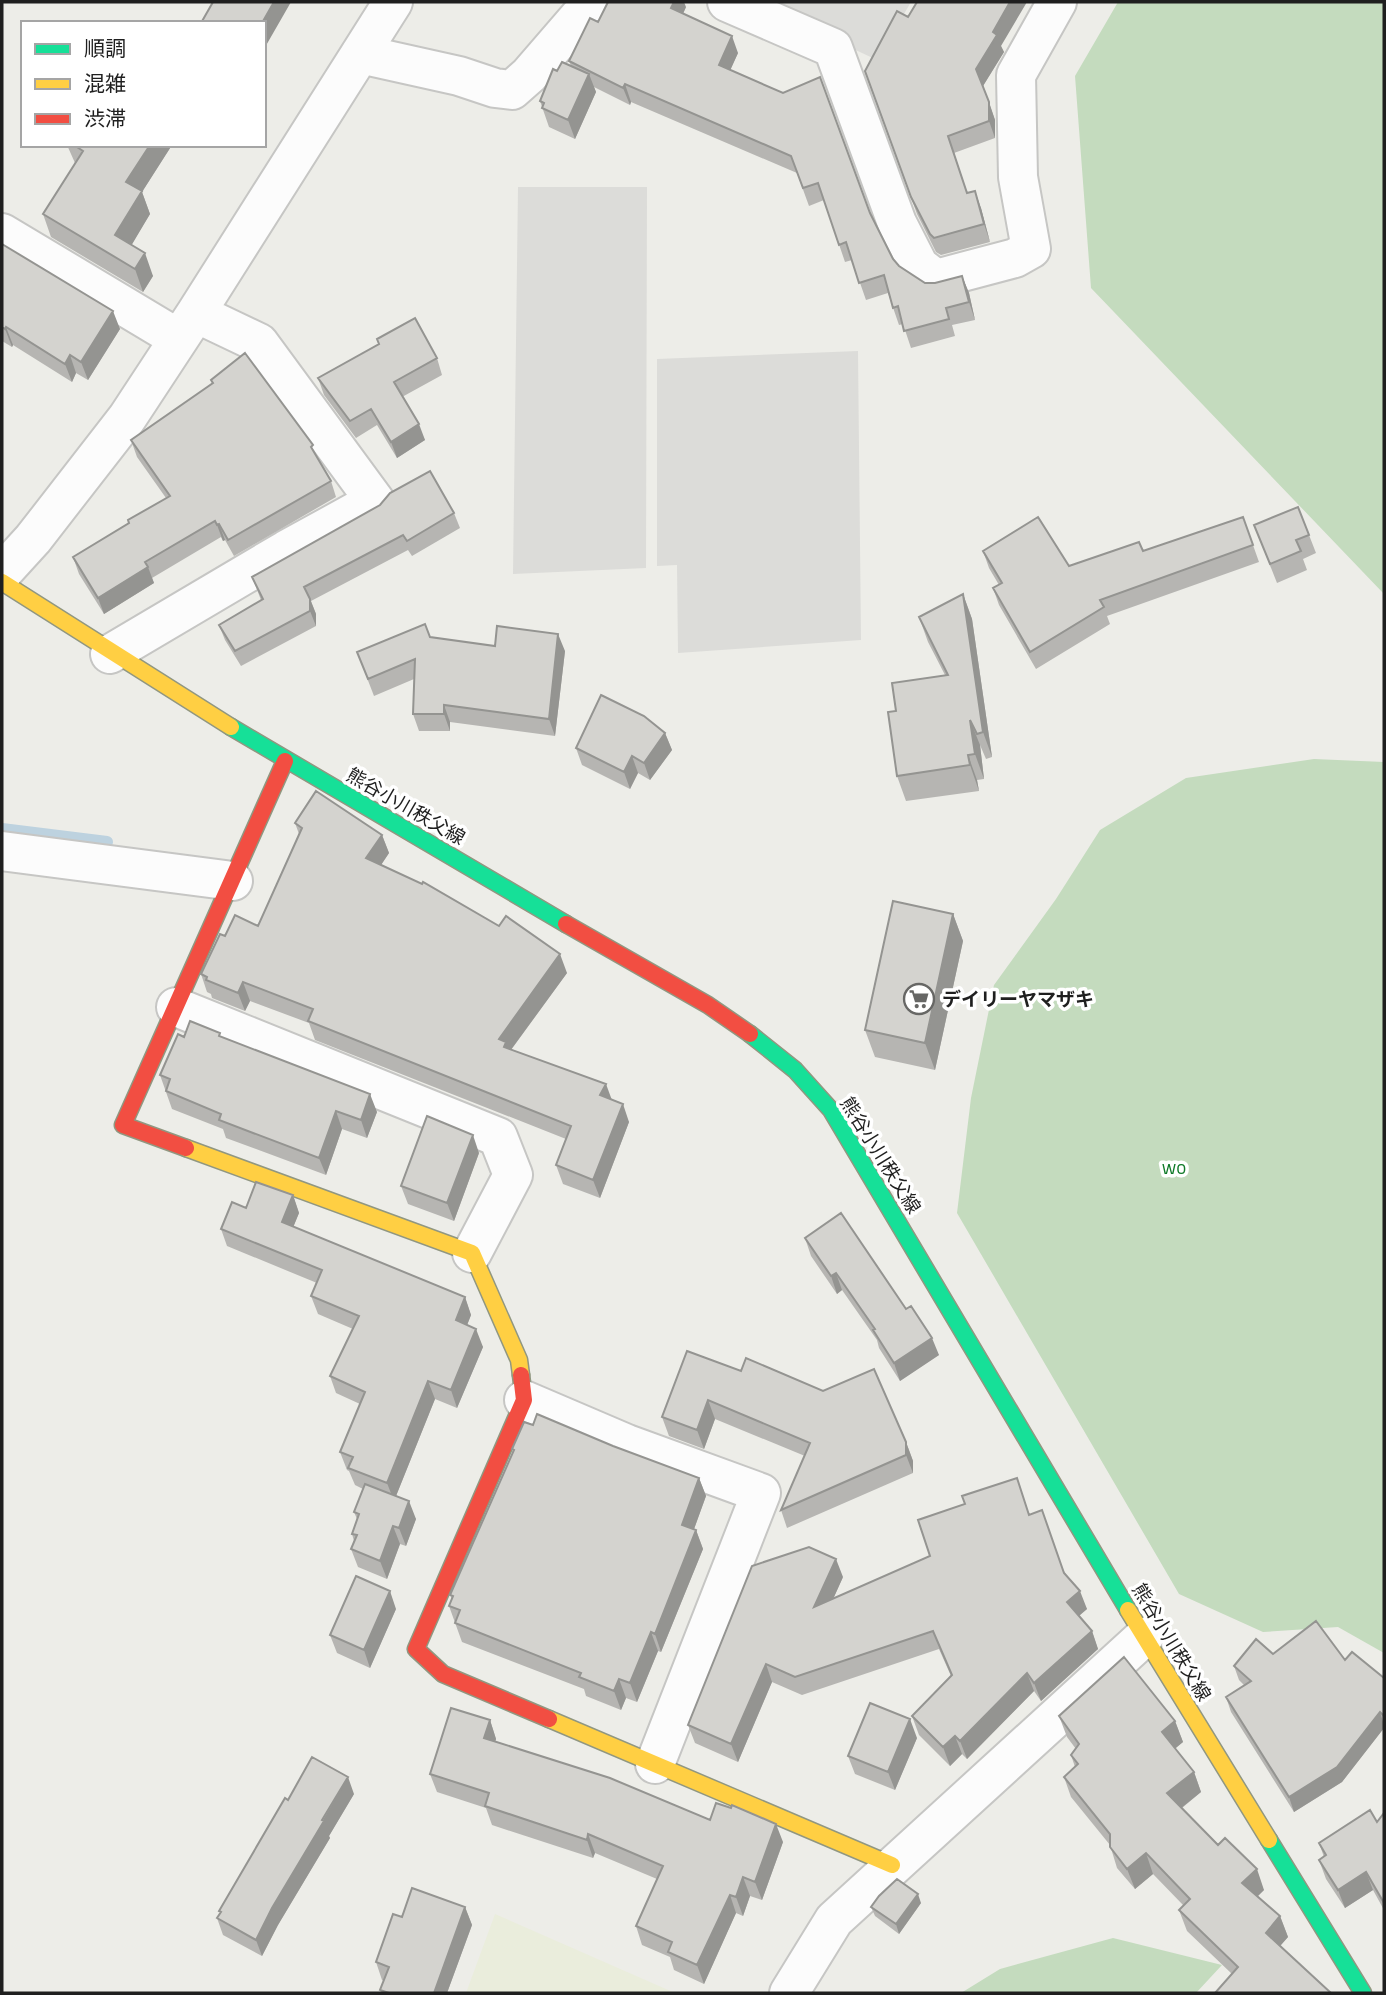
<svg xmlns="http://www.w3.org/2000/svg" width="1386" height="1995" font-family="'Titillium Web','Noto Sans JP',sans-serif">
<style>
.residential{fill:#dcdcd9}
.farmland{fill:#eaeddc}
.forest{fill:#c4dbbe}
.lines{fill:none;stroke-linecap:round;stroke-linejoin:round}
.stream{stroke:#bdd2df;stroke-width:12}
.street-casing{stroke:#c6c6c4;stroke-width:42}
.fast-casing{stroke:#919780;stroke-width:19}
.slow-casing{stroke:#919780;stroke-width:19}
.jam-casing{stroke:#919780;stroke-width:19}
.street{stroke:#fcfcfc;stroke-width:38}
.fast{stroke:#16e098;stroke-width:16}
.slow{stroke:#ffcf43;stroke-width:16}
.jam{stroke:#f24e42;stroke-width:16}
.wall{fill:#b6b5b2}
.shaded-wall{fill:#949491}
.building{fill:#d4d3cf;stroke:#949491;stroke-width:2}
.labels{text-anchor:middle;stroke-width:7;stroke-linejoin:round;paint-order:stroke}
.street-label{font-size:19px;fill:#1f1f1f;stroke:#fff}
.poi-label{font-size:19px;font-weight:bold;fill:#1f1f1f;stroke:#fff;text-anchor:start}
.park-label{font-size:19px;fill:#107a29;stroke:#fff}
</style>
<rect width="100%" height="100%" fill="#edede8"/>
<!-- residential -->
<path class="residential" d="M 753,2 L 911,2 L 877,60 Z
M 518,187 L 647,187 L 646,568 L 513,574 Z
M 858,351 L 861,640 L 678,653 L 677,565 L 657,566 L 657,359 Z"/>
<!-- farmland -->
<path class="farmland" d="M 495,1914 L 675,1993 L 466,1993 Z"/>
<!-- forest -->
<path class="forest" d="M 1118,2 L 1384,2 L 1384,594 L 1091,288 L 1075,76 Z
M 1314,759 L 1384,762 L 1384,1653 L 1338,1627 L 1263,1632 L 1179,1594 L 957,1213 L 971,1098 L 994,985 L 1056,899 L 1100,830 L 1186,778 Z
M 1113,1938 L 1222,1965 L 1196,1993 L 961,1993 L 1000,1969 Z"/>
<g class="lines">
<!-- stream -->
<path class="stream" d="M 2,829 L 107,842"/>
<!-- street casing -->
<g class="street-casing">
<path id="street" d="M 727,2 L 833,48 L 897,223 L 919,266 L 936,279 L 1015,258 L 1031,249 L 1018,177 L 1016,75 L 1057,2
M 360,54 L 459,76 L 495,88 L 512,90 L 529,75 L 592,2
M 2,233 L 179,339
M 2,573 L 33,539 L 127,418 L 196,313 L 393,2
M 110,654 L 286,550 L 375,501 L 259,343 L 196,313
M 2,851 L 233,881
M 176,1007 L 498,1137 L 513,1175 L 472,1253
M 524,1400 L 627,1444 L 761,1493 L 655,1764
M 789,1993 L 834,1920 L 1144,1637"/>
</g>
<!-- fast casing -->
<g class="fast-casing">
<path id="fast" d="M 231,727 L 566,924
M 750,1034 L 795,1070 L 831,1110 L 1128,1610
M 1269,1840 L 1363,1993"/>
</g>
<!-- slow casing -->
<g class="slow-casing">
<path id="slow" d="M 2,582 L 231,727
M 186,1148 L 472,1253 L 519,1360 L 521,1375
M 1128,1610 L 1269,1840
M 549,1719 L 892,1865"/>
</g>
<!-- jam casing -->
<g class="jam-casing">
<path id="jam" d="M 566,924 L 708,1005 L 750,1034
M 186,1148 L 123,1125 L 285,761
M 521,1375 L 524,1400 L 416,1649 L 443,1674 L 549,1719"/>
</g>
<!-- street -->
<use href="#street" class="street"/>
<!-- fast -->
<use href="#fast" class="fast"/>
<!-- slow -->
<use href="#slow" class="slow"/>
<!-- jam -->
<use href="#jam" class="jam"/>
</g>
<!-- wall -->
<path class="wall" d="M 686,7 L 683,14 L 738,53 L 730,70 L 870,213 L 893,259 L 899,266 L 925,283 L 935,283 L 962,276 L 969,293 L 975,320 L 952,325 L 955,336 L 911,348 L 903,324 L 899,325 L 888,293 L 866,300 L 852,260 L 845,262 L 824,200 L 809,206 L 797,173 L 631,102 L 630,105 L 594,87 L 596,92 L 575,139 L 549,127 L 540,101 L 557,71 L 571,66 L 569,61 L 598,22 Z
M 908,17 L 1001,46 L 1004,52 L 983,86 L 995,120 L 995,138 L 954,153 L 967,193 L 981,208 L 990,242 L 941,255 L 936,252 L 917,214 L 865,71 Z
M 67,145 L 172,145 L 142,192 L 150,214 L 131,245 L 153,276 L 143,292 L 51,237 L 43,214 L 75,163 Z
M 2,244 L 120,329 L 88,380 L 76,373 L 72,382 L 13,345 L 12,347 L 2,341 Z
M 377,339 L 437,358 L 442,375 L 402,397 L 425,440 L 397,458 L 377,425 L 356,438 L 324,395 L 318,378 L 379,344 Z
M 211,380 L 318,459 L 331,481 L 336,497 L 234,556 L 225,540 L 223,541 L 221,537 L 152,578 L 154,583 L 104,614 L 79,574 L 73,557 L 129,523 L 166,498 L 137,457 L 131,440 L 212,384 Z
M 454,513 L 460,528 L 412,556 L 408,550 L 311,601 L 316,614 L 316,626 L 241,666 L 225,640 L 219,625 L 261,600 L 252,577 Z
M 1243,517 L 1259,562 L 1107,616 L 1110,624 L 1036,669 L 999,605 L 993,588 L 999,585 L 989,568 L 983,551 L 1069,566 L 1143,551 Z
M 1254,525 L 1309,535 L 1316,553 L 1303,559 L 1307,570 L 1277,583 Z
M 963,594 L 972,619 L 992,757 L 986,759 L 980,745 L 984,779 L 977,780 L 979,791 L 906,801 L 897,776 L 896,711 L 945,675 L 928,642 L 919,617 Z
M 430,637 L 495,646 L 565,651 L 555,736 L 450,722 L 450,731 L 419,731 L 413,714 L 414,679 L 374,696 L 357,652 Z
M 665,733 L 672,750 L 650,780 L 638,773 L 630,789 L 582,765 L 576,748 Z
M 295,823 L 382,835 L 389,853 L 381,865 L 567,973 L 511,1050 L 612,1100 L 629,1122 L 600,1198 L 563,1184 L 556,1165 L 566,1139 L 315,1040 L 309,1023 L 250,1001 L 245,1011 L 212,998 L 211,994 L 207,992 L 201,974 L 225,936 L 258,926 L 299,834 Z
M 953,914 L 963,941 L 935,1070 L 875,1057 L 865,1030 Z
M 184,1037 L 222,1037 L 377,1112 L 367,1138 L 342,1129 L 326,1175 L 226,1138 L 223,1129 L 172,1109 L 160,1075 Z
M 479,1153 L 454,1221 L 408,1204 L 401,1186 Z
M 293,1195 L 299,1213 L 293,1227 L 465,1297 L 471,1315 L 467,1325 L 483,1347 L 457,1408 L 435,1399 L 396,1496 L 416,1519 L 406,1546 L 400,1544 L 387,1579 L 358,1567 L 351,1549 L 354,1541 L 352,1534 L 357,1519 L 354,1512 L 363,1489 L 355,1485 L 349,1471 L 347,1470 L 340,1452 L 360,1404 L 336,1393 L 330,1376 L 353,1329 L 318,1314 L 311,1296 L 317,1283 L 227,1246 L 221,1229 Z
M 805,1238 L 939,1355 L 900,1381 L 879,1348 L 877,1340 L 842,1290 L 837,1294 L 811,1256 Z
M 687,1351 L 906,1442 L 913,1461 L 913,1473 L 787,1528 L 781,1510 L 805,1456 L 715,1419 L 704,1449 L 669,1436 L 662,1417 Z
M 533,1425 L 613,1446 L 699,1478 L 706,1496 L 694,1529 L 696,1530 L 703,1549 L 661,1652 L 658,1651 L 637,1702 L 626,1698 L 621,1710 L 586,1696 L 584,1689 L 462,1642 L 449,1606 L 452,1599 L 450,1595 L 513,1452 L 512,1449 Z
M 1030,1515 L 1087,1609 L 1079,1616 L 1092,1631 L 1098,1649 L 1041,1701 L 1034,1691 L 967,1759 L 962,1754 L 950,1766 L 919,1735 L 912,1716 L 951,1676 L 939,1649 L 802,1695 L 772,1682 L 738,1762 L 695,1743 L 688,1725 L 843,1577 L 833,1599 Z
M 396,1609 L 370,1668 L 337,1653 L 330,1635 Z
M 1273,1654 L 1345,1660 L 1384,1678 L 1384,1728 L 1342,1782 L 1294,1812 L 1231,1712 L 1226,1697 L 1244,1685 L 1239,1680 L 1234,1666 Z
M 1059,1716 L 1175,1721 L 1183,1742 L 1175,1748 L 1194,1772 L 1201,1792 L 1182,1808 L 1264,1890 L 1257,1896 L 1280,1916 L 1288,1937 L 1280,1946 L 1232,1974 L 1187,1931 L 1179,1910 L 1184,1906 L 1153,1874 L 1135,1889 L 1117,1868 L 1110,1845 L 1071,1797 L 1064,1777 L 1075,1767 L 1071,1755 L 1076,1749 L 1067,1737 Z
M 490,1720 L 496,1739 L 495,1741 L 710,1820 L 783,1842 L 762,1900 L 750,1896 L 743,1916 L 736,1913 L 704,1984 L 674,1970 L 670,1957 L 642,1945 L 636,1926 L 657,1879 L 595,1853 L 593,1858 L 492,1825 L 486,1808 L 437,1792 L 430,1774 Z
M 917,1738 L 895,1790 L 855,1774 L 848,1756 Z
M 354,1794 L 329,1836 L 330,1838 L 278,1925 L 262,1956 L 223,1935 L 217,1918 L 220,1913 L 219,1911 L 288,1800 Z
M 1384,1813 L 1384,1910 L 1373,1890 L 1345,1908 L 1326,1879 L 1319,1860 L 1324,1857 L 1319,1843 L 1377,1822 Z
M 921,1903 L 899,1934 L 875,1916 L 871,1907 Z
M 465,1907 L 472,1925 L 447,1993 L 381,1993 L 380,1990 L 384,1981 L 382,1980 L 376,1962 L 402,1917 Z"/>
<!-- shaded-wall -->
<path class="shaded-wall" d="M 274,2 L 291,2 L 264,49 L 264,23 L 262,23 Z
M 674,2 L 684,2 L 686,7 L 677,26 L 671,8 Z
M 1010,2 L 1027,2 L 1001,46 L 1004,52 L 983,86 L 976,69 L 993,32 Z
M 732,36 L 738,53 L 725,82 L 719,65 Z
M 589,74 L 596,92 L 575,139 L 568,120 Z
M 625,84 L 631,102 L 630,105 L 623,88 Z
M 989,102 L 995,120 L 995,138 L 989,121 Z
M 150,145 L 172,145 L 142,192 L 150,214 L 124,258 L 115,235 L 126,182 Z
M 975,191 L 981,208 L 990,242 L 984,224 Z
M 145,253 L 153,276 L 143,292 L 135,269 Z
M 962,276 L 969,293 L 975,320 L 969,302 Z
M 113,311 L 120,329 L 88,380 L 81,362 Z
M 6,327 L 13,345 L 12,347 L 5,329 Z
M 70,355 L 76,373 L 72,382 L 65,364 Z
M 419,424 L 425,440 L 397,458 L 391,442 Z
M 219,524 L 225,540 L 223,541 L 217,525 Z
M 148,567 L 154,583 L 104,614 L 98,598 Z
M 963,594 L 972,619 L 992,757 L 983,732 Z
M 310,599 L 316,614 L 316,626 L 310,611 Z
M 558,634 L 565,651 L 555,736 L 549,719 Z
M 444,705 L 450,722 L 450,731 L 444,714 Z
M 970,720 L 980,745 L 984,779 L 975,754 Z
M 665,733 L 672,750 L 650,780 L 644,763 Z
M 968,755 L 977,780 L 979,791 L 970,765 Z
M 632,756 L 638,773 L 630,789 L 624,772 Z
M 382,835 L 389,853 L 373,877 L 366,858 Z
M 953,914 L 963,941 L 935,1070 L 925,1043 Z
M 560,954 L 567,973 L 510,1051 L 513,1060 L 499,1039 Z
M 243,982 L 250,1001 L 245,1011 L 238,993 Z
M 606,1084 L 613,1103 L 600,1095 Z
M 370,1094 L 377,1112 L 367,1138 L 361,1120 Z
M 623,1104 L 629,1122 L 600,1198 L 593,1180 Z
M 336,1111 L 342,1129 L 326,1175 L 319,1158 Z
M 473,1135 L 479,1153 L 454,1221 L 447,1203 Z
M 293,1195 L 299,1213 L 288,1240 L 282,1222 Z
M 836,1273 L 842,1290 L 837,1294 L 831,1276 Z
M 465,1297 L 471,1315 L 462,1338 L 456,1320 Z
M 476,1329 L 483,1347 L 457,1408 L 451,1390 Z
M 932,1338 L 939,1355 L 900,1381 L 894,1363 Z
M 428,1381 L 435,1399 L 394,1501 L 387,1483 Z
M 708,1400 L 715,1419 L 704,1449 L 697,1430 Z
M 906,1442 L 913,1461 L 913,1473 L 906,1455 Z
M 699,1478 L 706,1496 L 689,1543 L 682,1525 Z
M 409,1501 L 416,1519 L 406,1546 L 399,1528 Z
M 393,1526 L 400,1544 L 387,1579 L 380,1561 Z
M 696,1530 L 703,1549 L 661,1652 L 655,1634 Z
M 836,1559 L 843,1577 L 821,1626 L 814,1607 Z
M 390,1591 L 396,1609 L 370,1668 L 364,1650 Z
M 1080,1591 L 1087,1609 L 1074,1620 L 1067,1602 Z
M 1092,1631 L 1098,1649 L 1041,1701 L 1034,1683 Z
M 651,1632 L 658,1651 L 637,1702 L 630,1683 Z
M 766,1664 L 772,1682 L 738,1762 L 731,1744 Z
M 1027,1673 L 1034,1691 L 967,1759 L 960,1741 Z
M 619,1679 L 626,1698 L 621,1710 L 614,1691 Z
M 1380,1712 L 1384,1725 L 1384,1728 L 1342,1782 L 1294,1812 L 1289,1797 Z
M 910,1719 L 917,1738 L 895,1790 L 888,1772 Z
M 490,1720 L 496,1739 L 491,1756 L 484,1738 Z
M 1175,1721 L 1183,1742 L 1170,1753 L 1162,1732 Z
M 955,1736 L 962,1754 L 950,1766 L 943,1747 Z
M 1194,1772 L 1201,1792 L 1175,1813 L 1167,1793 Z
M 348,1777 L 354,1794 L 329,1836 L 330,1838 L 278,1925 L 262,1956 L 256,1940 L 272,1908 Z
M 776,1824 L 783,1842 L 762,1900 L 755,1882 Z
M 588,1834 L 595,1853 L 593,1858 L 587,1840 Z
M 1146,1853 L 1153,1874 L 1135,1889 L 1127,1869 Z
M 1257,1869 L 1264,1890 L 1250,1904 L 1242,1883 Z
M 1366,1872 L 1373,1890 L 1345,1908 L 1338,1890 Z
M 743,1877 L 750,1896 L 743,1916 L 736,1897 Z
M 918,1894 L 921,1903 L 899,1934 L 896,1924 Z
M 730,1895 L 736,1913 L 704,1984 L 697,1965 Z
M 465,1907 L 472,1925 L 447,1993 L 434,1993 Z
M 1280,1916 L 1288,1937 L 1273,1954 L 1266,1933 Z"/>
<!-- building -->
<path class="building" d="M 213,2 L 274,2 L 262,23 L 201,23 Z
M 608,2 L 674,2 L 671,8 L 732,36 L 719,65 L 783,93 L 820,77 L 870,213 L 893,259 L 899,266 L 925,283 L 935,283 L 962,276 L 969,302 L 946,308 L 949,319 L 904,331 L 898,306 L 893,308 L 884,275 L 859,283 L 846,242 L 839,245 L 818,183 L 803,188 L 791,156 L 625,84 L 623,88 L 569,61 L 590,18 L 598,22 Z
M 917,2 L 1010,2 L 993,32 L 997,35 L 976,69 L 989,102 L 989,121 L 948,136 L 967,193 L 975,191 L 984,224 L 934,238 L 930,234 L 911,197 L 865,71 L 897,11 L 908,17 Z
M 562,62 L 589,74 L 568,120 L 542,108 L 544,103 L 540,101 L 553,69 L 557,71 Z
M 74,145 L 150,145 L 126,182 L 142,191 L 115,235 L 145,253 L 135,269 L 43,214 L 83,151 Z
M 2,244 L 113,311 L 81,362 L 70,355 L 65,364 L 6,327 L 5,329 L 2,327 Z
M 415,318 L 437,358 L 394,382 L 419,424 L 391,442 L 371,409 L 350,421 L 318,378 L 379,344 L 377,339 Z
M 245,353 L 313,445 L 311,447 L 331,481 L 228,540 L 219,524 L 217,525 L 215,521 L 145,562 L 148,567 L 98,598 L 73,557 L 129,523 L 128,520 L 170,496 L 131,440 L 213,383 L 211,380 Z
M 430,471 L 454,513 L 407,541 L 403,535 L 304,587 L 310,599 L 310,611 L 235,651 L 219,625 L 263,599 L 252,577 L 380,505 L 390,493 Z
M 1298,507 L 1309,535 L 1296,540 L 1301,551 L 1270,564 L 1254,525 Z
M 1038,517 L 1069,566 L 1139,542 L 1143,551 L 1243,517 L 1253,545 L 1100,600 L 1104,607 L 1030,652 L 993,588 L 1002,583 L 983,551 Z
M 963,594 L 983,732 L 977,734 L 970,720 L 975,754 L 968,755 L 970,765 L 897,776 L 888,712 L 896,711 L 892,683 L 948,675 L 919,617 Z
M 425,624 L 430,637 L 495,646 L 497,626 L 558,634 L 549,719 L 444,705 L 444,714 L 413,714 L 415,659 L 368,679 L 357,652 Z
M 601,695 L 644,716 L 665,733 L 644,763 L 632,756 L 624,772 L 576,748 Z
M 316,791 L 382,835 L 366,858 L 422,884 L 423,882 L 499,926 L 506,916 L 560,954 L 499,1039 L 506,1042 L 504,1047 L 606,1084 L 600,1095 L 623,1104 L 593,1180 L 556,1165 L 571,1126 L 308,1021 L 313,1009 L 243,982 L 238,993 L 206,980 L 207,977 L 201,974 L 220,934 L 225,936 L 235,915 L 258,926 L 302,828 L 295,823 Z
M 893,901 L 953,914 L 925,1043 L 865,1030 Z
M 190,1021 L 220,1033 L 219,1036 L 370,1094 L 361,1120 L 336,1111 L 319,1158 L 219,1120 L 221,1114 L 166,1091 L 170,1079 L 160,1075 L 178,1034 L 184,1037 Z
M 427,1116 L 473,1135 L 447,1203 L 401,1186 Z
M 256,1182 L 293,1195 L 282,1222 L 465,1297 L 456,1320 L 476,1329 L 451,1390 L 428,1381 L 387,1483 L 348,1468 L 353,1457 L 340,1452 L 365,1392 L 330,1376 L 359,1316 L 311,1296 L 322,1270 L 221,1229 L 232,1202 L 246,1208 Z
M 841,1213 L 906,1309 L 911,1306 L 932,1338 L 894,1363 L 873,1330 L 875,1329 L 836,1273 L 831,1276 L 805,1238 Z
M 687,1351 L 741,1371 L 746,1358 L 823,1391 L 874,1369 L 906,1442 L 906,1455 L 781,1510 L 810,1443 L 708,1400 L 697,1430 L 662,1417 Z
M 537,1414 L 613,1446 L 699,1478 L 682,1525 L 696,1530 L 655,1634 L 651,1632 L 630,1683 L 619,1679 L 614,1691 L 579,1677 L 581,1673 L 455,1623 L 460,1610 L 449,1606 L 453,1596 L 450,1595 L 514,1450 L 512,1449 L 524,1422 L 533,1425 Z
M 1017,1478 L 1029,1515 L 1042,1510 L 1064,1573 L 1080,1591 L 1067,1602 L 1092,1631 L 1034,1683 L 1027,1673 L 960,1741 L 955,1736 L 943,1747 L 912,1716 L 952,1675 L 933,1631 L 795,1677 L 766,1664 L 731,1744 L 688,1725 L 752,1566 L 809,1547 L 836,1559 L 814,1607 L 930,1556 L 918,1520 L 965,1504 L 962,1496 Z
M 365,1484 L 409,1501 L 399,1528 L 393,1526 L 380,1561 L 351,1549 L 357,1535 L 352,1534 L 359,1514 L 354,1512 Z
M 356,1576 L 390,1591 L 364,1650 L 330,1635 Z
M 1316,1621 L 1345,1660 L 1352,1652 L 1384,1678 L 1384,1716 L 1380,1712 L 1337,1767 L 1289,1797 L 1226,1697 L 1251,1681 L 1234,1666 L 1256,1639 L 1273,1654 Z
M 1124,1657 L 1175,1721 L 1162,1732 L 1194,1772 L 1167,1793 L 1218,1845 L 1225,1838 L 1257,1869 L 1242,1883 L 1280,1916 L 1266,1933 L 1331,1993 L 1215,1993 L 1238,1967 L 1179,1910 L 1190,1899 L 1146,1853 L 1127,1869 L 1110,1847 L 1110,1834 L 1064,1777 L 1078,1764 L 1071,1755 L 1079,1744 L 1059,1716 Z
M 870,1703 L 910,1719 L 888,1772 L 848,1756 Z
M 451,1708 L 490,1720 L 484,1738 L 610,1778 L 710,1820 L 716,1803 L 731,1808 L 732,1805 L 776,1824 L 755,1882 L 743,1877 L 736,1897 L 730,1895 L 697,1965 L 668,1952 L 672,1942 L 636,1926 L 663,1866 L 588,1834 L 587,1840 L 485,1806 L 489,1793 L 430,1774 Z
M 312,1757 L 348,1777 L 322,1820 L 324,1821 L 272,1908 L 256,1940 L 217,1918 L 221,1912 L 219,1911 L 285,1798 L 288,1800 Z
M 1370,1810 L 1377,1822 L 1384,1813 L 1384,1903 L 1366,1872 L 1338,1890 L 1319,1860 L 1326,1855 L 1319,1843 Z
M 897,1879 L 918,1894 L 896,1924 L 871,1907 L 879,1896 Z
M 412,1888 L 465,1907 L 434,1993 L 389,1993 L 380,1990 L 389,1967 L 376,1962 L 393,1914 L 402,1917 Z"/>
<!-- icons -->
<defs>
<g id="supermarket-ring" transform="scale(1.575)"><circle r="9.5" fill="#fff" stroke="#676765" stroke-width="1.5"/><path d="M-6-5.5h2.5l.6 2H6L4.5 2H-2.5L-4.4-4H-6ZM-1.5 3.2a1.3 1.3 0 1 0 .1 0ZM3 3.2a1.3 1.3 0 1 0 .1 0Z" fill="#676765"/></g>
</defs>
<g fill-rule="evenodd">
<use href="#supermarket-ring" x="919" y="999"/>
</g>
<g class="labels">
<!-- street labels -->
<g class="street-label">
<text transform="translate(406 806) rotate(30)" y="7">熊谷小川秩父線</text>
<text transform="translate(881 1155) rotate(58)" y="7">熊谷小川秩父線</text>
<text transform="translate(1172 1642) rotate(59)" y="7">熊谷小川秩父線</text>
</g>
<!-- poi labels -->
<g class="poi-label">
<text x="942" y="1006">デイリーヤマザキ</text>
</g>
<!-- park labels -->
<g class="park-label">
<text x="1174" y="1174">wo</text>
</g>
</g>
<!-- border -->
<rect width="1386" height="1995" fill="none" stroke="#1f1f1f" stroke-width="7"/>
<!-- legend -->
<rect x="21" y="21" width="245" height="126" fill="#ffffff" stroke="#a5a5a5" stroke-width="2"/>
<rect x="35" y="44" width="35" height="10" fill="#16e098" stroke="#a5a5a5" stroke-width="2"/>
<text x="84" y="56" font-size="21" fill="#1f1f1f">順調</text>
<rect x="35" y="79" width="35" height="10" fill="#ffcf43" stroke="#a5a5a5" stroke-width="2"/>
<text x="84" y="91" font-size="21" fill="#1f1f1f">混雑</text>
<rect x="35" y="114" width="35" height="10" fill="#f24e42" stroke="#a5a5a5" stroke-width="2"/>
<text x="84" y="126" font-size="21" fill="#1f1f1f">渋滞</text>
</svg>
